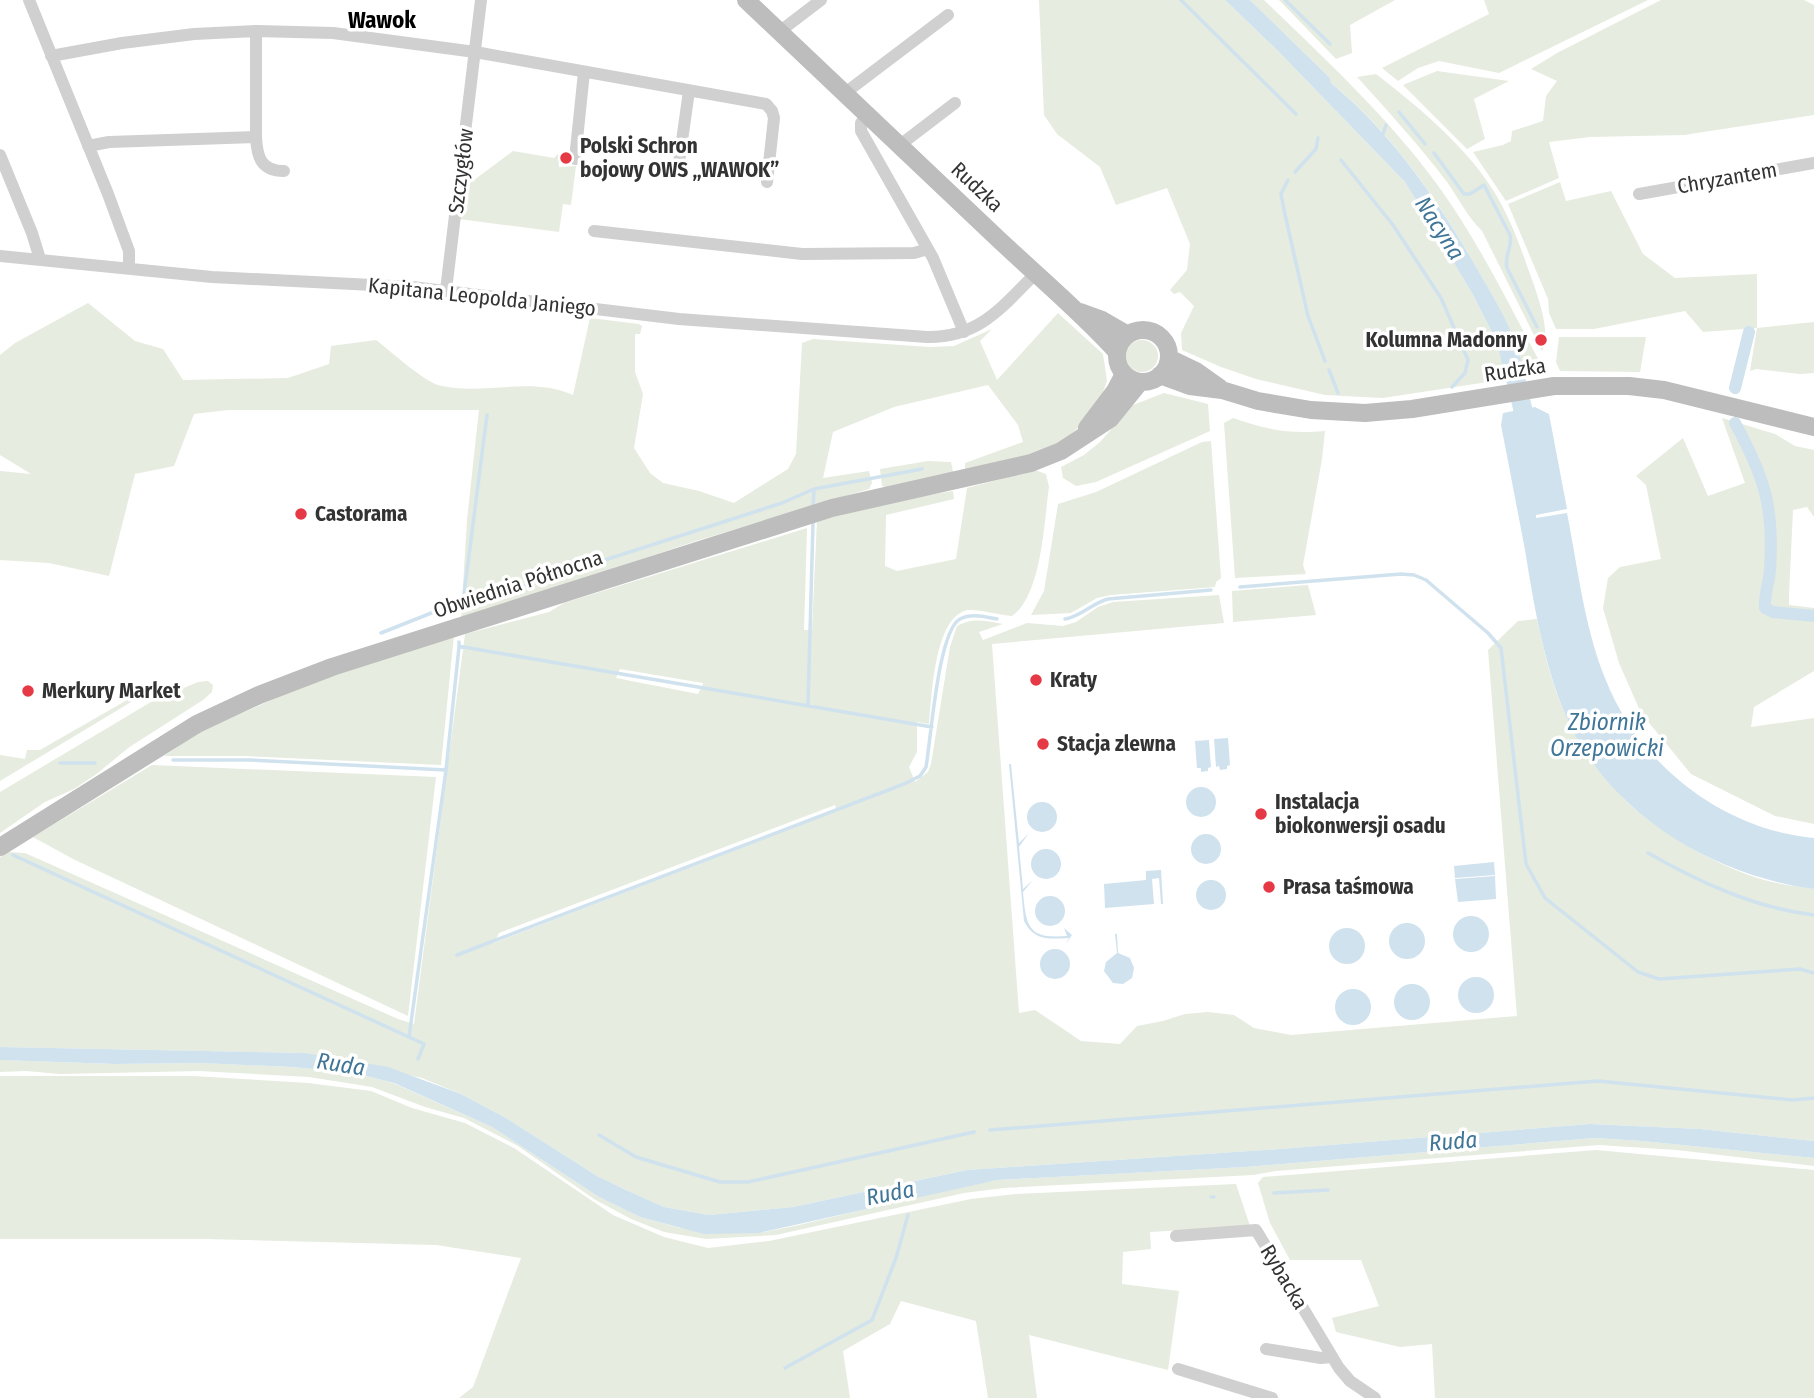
<svg xmlns="http://www.w3.org/2000/svg" width="1814" height="1398" font-family="'Fira Sans Condensed',sans-serif">
<style>
.green{fill:#e6ecdf;fill-rule:evenodd}
.water{fill:#cfe2ee}
.lines{fill:none;stroke-linecap:round;stroke-linejoin:round}
.stream{stroke:#cfe2ee;stroke-width:3.5}
.canal{stroke:#cfe2ee;stroke-width:12}
.river{stroke:#cfe2ee;stroke-width:19}
.minor{stroke:#d0d0d0;stroke-width:12}
.secondary{stroke:#bdbdbd;stroke-width:18}
.poi-dot{fill:#e63946;stroke:#fff;stroke-width:2.5}
.labels{text-anchor:middle;stroke-width:7;stroke-linejoin:round;paint-order:stroke}
.poi-label{font-size:21px;font-weight:bold;fill:#333;stroke:#fff;text-anchor:start}
.street-label{font-size:21px;fill:#333;stroke:#fff}
.neighbourhood-label{font-size:23px;font-weight:bold;fill:#000;stroke:#fff}
.water-label{font-size:23px;font-style:italic;fill:#3f7597;stroke:#fff}
</style>
<rect width="100%" height="100%" fill="#fff"/>
<!-- green -->
<path class="green" d="M 1039,0 L 1225,0 L 1278,51 L 1405,182 L 1472,293 L 1498,344 L 1507,379 L 1383,398 L 1325,395 L 1256,379 L 1221,367 L 1182,350 L 1181,333 L 1194,306 L 1180,292 L 1174,294 L 1170,290 L 1187,270 L 1190,244 L 1167,188 L 1116,205 L 1100,167 L 1057,134 L 1044,115 Z
M 1250,0 L 1264,0 C 1325,59 1389,118 1439,187 C 1480,244 1510,307 1543,368 L 1543,374 L 1531,375 L 1528,368 L 1522,364 C 1514,332 1496,301 1479,272 C 1440,203 1393,133 1331,83 L 1330,78 Z
M 1279,0 L 1395,0 L 1350,25 L 1352,53 L 1336,59 Z
M 1484,0 L 1648,0 L 1499,73 L 1439,61 L 1418,68 L 1398,81 L 1382,68 L 1489,14 Z
M 1661,0 L 1804,0 L 1814,5 L 1814,115 L 1684,135 L 1590,137 L 1549,142 L 1559,178 L 1506,201 L 1473,152 L 1503,145 L 1511,141 L 1512,131 L 1543,121 L 1546,96 L 1557,81 L 1531,69 L 1557,53 Z
M 1437,71 L 1509,81 L 1474,99 L 1485,139 L 1467,149 L 1403,85 Z
M 1376,74 C 1415,104 1464,145 1491,187 C 1511,217 1522,252 1534,285 C 1540,303 1551,336 1542,351 L 1482,231 C 1467,216 1459,199 1447,182 C 1419,145 1388,111 1357,77 Z
M 513,151 L 554,158 L 558,154 L 559,167 L 576,166 L 571,205 L 563,204 L 559,232 L 459,219 L 462,189 Z
M 1560,182 L 1566,201 L 1611,191 L 1643,254 L 1675,278 L 1757,274 L 1757,328 L 1814,322 L 1814,373 L 1799,374 L 1756,369 L 1750,371 L 1757,328 L 1703,332 L 1685,311 L 1594,329 L 1556,329 L 1549,313 L 1548,299 L 1508,204 Z
M 88,303 L 135,341 L 163,349 L 183,380 L 288,378 L 329,364 L 331,346 L 376,340 C 389,350 425,382 438,385 C 483,397 529,375 573,395 L 590,318 L 639,324 L 642,326 L 640,334 L 635,334 L 635,372 L 643,394 L 634,448 L 650,473 L 663,483 L 699,491 L 734,503 L 788,469 L 796,454 L 802,343 L 813,339 L 930,347 L 954,346 L 992,329 L 980,341 L 997,380 L 1058,313 L 1103,354 L 1107,381 L 1103,392 L 1107,396 C 1097,407 1088,419 1077,429 C 1046,457 1004,463 965,471 L 965,463 L 1023,442 L 1018,425 L 988,385 L 894,407 L 833,432 L 823,478 L 869,471 L 872,483 L 869,489 L 693,542 L 461,619 L 467,520 L 479,410 L 228,410 L 194,414 L 174,466 L 135,474 L 109,576 L 49,563 L 0,560 L 0,471 L 31,474 L 0,455 L 0,355 L 15,343 Z
M 1559,337 L 1646,337 L 1640,372 L 1560,371 L 1556,362 Z
M1126 356a16 16 0 1 1 32 0a16 16 0 1 1-32 0Z
M 1164,393 L 1208,404 L 1210,431 L 1096,482 L 1076,486 L 1063,478 L 1061,467 L 1084,455 L 1100,442 L 1133,405 Z
M 1233,418 C 1267,430 1289,434 1325,431 L 1322,459 L 1303,565 L 1306,574 L 1235,578 L 1224,423 Z
M 1722,418 L 1775,434 L 1795,446 L 1814,450 L 1814,517 L 1807,507 L 1793,510 L 1789,595 L 1789,605 L 1814,608 L 1814,671 L 1754,707 L 1751,727 L 1814,718 L 1814,824 L 1775,816 L 1691,774 L 1641,713 L 1619,663 L 1603,608 L 1608,578 L 1620,567 L 1661,559 L 1646,485 L 1636,476 L 1683,438 L 1708,496 L 1745,483 Z
M 1211,441 L 1221,578 L 1216,582 L 1215,587 L 1111,595 L 1097,598 L 1071,613 L 1031,615 L 1044,591 L 1058,504 L 1096,492 L 1202,442 Z
M 928,461 L 951,462 L 953,472 L 889,488 L 882,486 L 880,469 Z
M 1035,470 L 1046,474 L 1049,487 C 1044,521 1042,595 1012,616 C 1000,615 979,609 968,610 C 934,616 932,696 929,724 L 917,722 L 917,752 L 909,767 L 915,782 L 928,772 L 931,764 L 950,647 L 957,626 C 972,617 987,621 1003,624 L 979,632 L 983,640 L 1027,623 L 1063,626 L 1076,622 L 1098,607 L 1113,602 L 1219,595 L 1224,623 L 992,644 L 1019,1013 L 1035,1010 L 1081,1041 L 1120,1044 L 1137,1026 L 1163,1021 L 1185,1014 L 1208,1012 L 1234,1015 L 1254,1028 L 1291,1035 L 1517,1016 L 1488,650 L 1518,621 L 1537,619 C 1544,652 1552,686 1566,716 C 1579,744 1612,791 1636,810 C 1672,840 1726,871 1772,882 C 1786,885 1800,887 1814,889 L 1814,1141 L 1700,1129 L 1590,1124 L 1280,1149 L 967,1170 L 793,1207 L 709,1215 L 664,1207 L 626,1190 L 597,1176 L 506,1118 L 461,1094 L 422,1078 L 305,1053 L 0,1047 L 0,857 L 8,852 L 25,853 L 398,1019 L 414,1024 L 465,634 L 549,612 L 564,603 L 807,528 L 804,630 L 812,630 L 817,520 L 880,503 L 953,491 L 954,499 L 886,515 L 885,566 L 897,571 L 956,559 L 967,488 ZM 620,669 L 703,683 L 703,684 L 698,694 L 616,678 ZM 835,805 L 837,811 L 494,943 L 499,933 Z
M 1308,585 L 1316,615 L 1233,622 L 1232,591 Z
M 454,635 L 441,765 L 245,756 L 164,756 L 199,732 L 312,682 Z
M 208,681 L 213,685 L 212,692 L 203,700 L 128,748 L 98,773 L 74,789 L 45,802 L 0,833 L 0,792 L 151,702 L 198,682 Z
M 141,692 L 141,696 L 0,781 L 0,755 L 25,759 L 27,750 L 40,750 Z
M 152,765 L 436,777 L 408,1016 L 73,859 L 33,837 Z
M 0,1060 L 115,1064 L 200,1063 L 292,1067 L 354,1073 L 393,1083 L 492,1127 L 599,1197 L 640,1217 L 680,1228 L 732,1232 L 759,1233 L 799,1225 L 946,1190 L 997,1180 L 1246,1167 L 1546,1142 L 1595,1138 L 1642,1141 L 1814,1158 L 1814,1166 L 1677,1150 L 1599,1145 L 1276,1171 L 1253,1175 L 1004,1188 L 964,1193 L 776,1235 L 706,1239 L 664,1232 L 631,1219 L 594,1199 L 518,1146 L 464,1118 L 425,1107 L 372,1087 L 309,1077 L 199,1071 L 60,1074 L 26,1071 L 0,1072 Z
M 0,1076 L 193,1076 L 308,1083 L 371,1091 L 412,1108 L 465,1123 L 514,1148 L 613,1215 L 664,1237 L 708,1248 L 769,1241 L 971,1199 L 1016,1194 L 1236,1184 L 1250,1226 L 1150,1232 L 1151,1249 L 1123,1252 L 1122,1284 L 1179,1291 L 1168,1370 L 1029,1335 L 1037,1398 L 988,1398 L 976,1321 L 901,1301 L 890,1324 L 843,1351 L 850,1398 L 459,1398 L 473,1387 L 521,1258 L 436,1245 L 206,1239 L 0,1239 Z
M 1596,1150 L 1814,1170 L 1814,1398 L 1435,1398 L 1432,1344 L 1400,1347 L 1336,1332 L 1332,1318 L 1379,1306 L 1361,1260 L 1290,1260 L 1270,1223 L 1258,1183 L 1263,1177 Z"/>
<!-- water -->
<path class="water" d="M 1225,0 L 1250,0 L 1330,78 L 1331,83 C 1394,135 1439,202 1479,272 C 1496,301 1514,331 1522,364 L 1528,368 L 1531,375 L 1507,379 L 1498,344 L 1472,293 L 1405,182 L 1278,51 Z
M 1535,407 L 1549,414 L 1567,509 L 1536,515 L 1536,518 L 1567,513 C 1578,568 1584,626 1605,678 C 1638,764 1723,830 1814,838 L 1814,889 C 1711,875 1607,813 1565,714 C 1543,661 1534,605 1525,550 C 1517,508 1509,466 1501,425 L 1503,413 Z
M 1228,738 L 1230,765 L 1227,766 L 1227,769 L 1220,770 L 1219,766 L 1216,767 L 1214,739 Z
M 1209,740 L 1211,767 L 1208,768 L 1208,771 L 1201,772 L 1201,768 L 1197,768 L 1195,741 Z
M 1009,764 L 1011,764 L 1019,843 L 1029,833 L 1019,847 L 1023,889 L 1033,880 L 1023,892 C 1026,928 1029,939 1067,936 L 1064,928 L 1072,935 L 1065,945 L 1069,938 C 1049,939 1034,941 1024,921 Z
M1186 802a15 15 0 1 1 30 0a15 15 0 1 1-30 0Z
M1027 817a15 15 0 1 1 30 0a15 15 0 1 1-30 0Z
M1191 849a15 15 0 1 1 30 0a15 15 0 1 1-30 0Z
M1031 864a15 15 0 1 1 30 0a15 15 0 1 1-30 0Z
M 1494,862 L 1495,875 L 1455,878 L 1454,866 Z
M 1161,870 L 1163,904 L 1161,904 L 1159,878 L 1152,879 L 1154,904 L 1105,908 L 1104,884 L 1146,880 L 1146,871 Z
M 1495,876 L 1496,899 L 1458,902 L 1455,879 Z
M1196 895a15 15 0 1 1 30 0a15 15 0 1 1-30 0Z
M1035 911a15 15 0 1 1 30 0a15 15 0 1 1-30 0Z
M1453 934a18 18 0 1 1 36 0a18 18 0 1 1-36 0Z
M1389 941a18 18 0 1 1 36 0a18 18 0 1 1-36 0Z
M1329 946a18 18 0 1 1 36 0a18 18 0 1 1-36 0Z
M 1115,934 L 1117,934 L 1118,953 L 1130,958 L 1134,968 L 1132,978 L 1123,984 L 1113,983 L 1104,971 L 1106,962 L 1117,953 Z
M1040 964a15 15 0 1 1 30 0a15 15 0 1 1-30 0Z
M1458 995a18 18 0 1 1 36 0a18 18 0 1 1-36 0Z
M1394 1002a18 18 0 1 1 36 0a18 18 0 1 1-36 0Z
M1335 1007a18 18 0 1 1 36 0a18 18 0 1 1-36 0Z
M 0,1047 L 305,1053 L 388,1067 L 461,1094 L 506,1118 L 597,1176 L 626,1190 L 664,1207 L 709,1215 L 793,1207 L 967,1170 L 1280,1149 L 1590,1124 L 1700,1129 L 1814,1141 L 1814,1158 L 1642,1141 L 1595,1138 L 1546,1142 L 1246,1167 L 997,1180 L 759,1233 L 704,1234 L 640,1217 L 599,1197 L 492,1127 L 394,1083 L 354,1073 L 292,1067 L 200,1063 L 115,1064 L 0,1060 Z"/>
<g class="lines">
<!-- stream -->
<path class="stream" d="M 1181,0 L 1296,114
M 1285,0 L 1330,44
M 1399,112 L 1425,144
M 1382,137 L 1386,125
M 1434,153 L 1464,194 L 1470,194 L 1484,185 L 1510,235 C 1513,247 1504,254 1507,268 L 1537,327
M 1341,160 L 1393,225 L 1441,298 L 1468,360 L 1465,373 L 1452,387
M 1295,172 L 1316,149 L 1318,138
M 1288,180 L 1281,194 L 1284,210 L 1308,316 L 1325,361
M 1329,370 L 1338,393
M 813,507 L 814,490
M 1240,587 L 1401,574 L 1414,575 L 1426,580 L 1488,633 L 1501,648 L 1526,864 L 1545,898 L 1638,972 L 1659,979 L 1800,969 L 1814,973
M 462,610 L 487,415
M 1065,619 C 1081,617 1092,603 1108,599 L 1211,590
M 381,633 L 449,606 L 462,606 L 782,503 L 814,489 L 922,469
M 459,642 L 459,646 L 475,649 L 932,727
M 808,705 L 813,522
M 173,760 L 251,760 L 446,770
M 60,763 L 95,763
M 1648,853 C 1699,882 1755,908 1814,915
M 13,855 L 424,1044 L 418,1059
M 457,955 L 904,784 L 920,776 L 926,767 C 931,739 938,631 960,619 C 972,613 985,617 997,619
M 409,1037 L 446,770 L 459,647
M 990,1130 L 1598,1081 L 1793,1100 L 1814,1098
M 599,1135 L 636,1157 L 720,1182 L 748,1182 L 974,1132
M 1274,1193 L 1328,1190
M 1211,1197 L 1214,1197
M 785,1368 L 872,1320 L 896,1258 L 908,1215"/>
<!-- canal -->
<path class="canal" d="M 1735,388 L 1749,332
M 1735,423 C 1765,478 1774,507 1770,570 C 1769,583 1764,595 1765,608 L 1773,612 L 1814,616"/>
<!-- river -->
<path class="river" d="M 1509,352 L 1529,435"/>
<!-- minor -->
<path class="minor" d="M 29,0 L 108,194 L 129,251 L 129,268
M 256,31 L 256,137
M 779,32 L 821,0
M 51,56 L 122,43 L 194,34 L 256,31 L 333,33 L 475,52 L 766,104 L 772,111 L 774,118 L 767,182
M 845,93 L 948,15
M 867,115 L 861,123 L 861,131 L 933,258 L 964,332
M 900,145 L 955,103
M 88,146 L 109,142 L 256,137 C 257,157 261,171 284,171
M 0,155 L 32,233 L 40,259
M 575,159 L 584,72
M 678,169 L 689,91
M 1639,194 L 1814,163
M 594,231 L 802,254 L 914,253 L 928,249
M 0,256 L 212,277 L 412,287 L 679,319 L 927,337 C 979,338 1002,307 1036,273
M 446,290 L 481,0
M 1176,1236 L 1256,1230 L 1339,1368 L 1350,1381 L 1375,1398
M 1266,1349 L 1321,1358 L 1331,1357
M 1178,1369 L 1272,1398"/>
<!-- secondary -->
<path class="secondary" d="M 746,0 C 828,78 911,156 994,235 C 1035,274 1079,310 1117,352
M 1080,312 L 1102,320 L 1128,335
M1117 356a26 26 0 1 1 52 0a26 26 0 1 1-52 0Z
M 1169,358 L 1196,371 L 1220,388
M 1160,375 L 1190,386 L 1222,390 L 1258,401 L 1311,410 L 1365,413 L 1412,409 L 1554,386 L 1629,386 L 1664,390 L 1814,427
M 1087,428 L 1115,391 L 1124,374
M 0,847 L 197,724 L 259,695 L 332,667 L 832,508 L 1031,463 L 1061,451 L 1110,419 L 1140,382"/>
</g>
<!-- markers -->
<g class="poi-dot">
<circle cx="566" cy="158" r="7"/>
<circle cx="1541" cy="340" r="7"/>
<circle cx="301" cy="514" r="7"/>
<circle cx="1036" cy="680" r="7"/>
<circle cx="28" cy="691" r="7"/>
<circle cx="1043" cy="744" r="7"/>
<circle cx="1261" cy="814" r="7"/>
<circle cx="1269" cy="887" r="7"/>
</g>
<g class="labels">
<!-- poi labels -->
<g class="poi-label">
<text x="580" y="153">Polski Schron<tspan x="580" dy="24">bojowy OWS „WAWOK”</tspan></text>
<text x="1527" y="347" text-anchor="end">Kolumna Madonny</text>
<text x="315" y="521">Castorama</text>
<text x="1050" y="687">Kraty</text>
<text x="42" y="698">Merkury Market</text>
<text x="1057" y="751">Stacja zlewna</text>
<text x="1275" y="809">Instalacja<tspan x="1275" dy="24">biokonwersji osadu</tspan></text>
<text x="1283" y="894">Prasa taśmowa</text>
</g>
<!-- street labels -->
<g class="street-label">
<text transform="translate(461 171) rotate(-83)" y="7">Szczygłów</text>
<text transform="translate(1727 178) rotate(-10)" y="7">Chryzantem</text>
<text transform="translate(977 187) rotate(43)" y="7">Rudzka</text>
<text transform="translate(482 297) rotate(6)" y="7">Kapitana Leopolda Janiego</text>
<text transform="translate(1515 370) rotate(-9)" y="7">Rudzka</text>
<text transform="translate(518 584) rotate(-18)" y="7">Obwiednia Północna</text>
<text transform="translate(1284 1277) rotate(59)" y="7">Rybacka</text>
</g>
<!-- neighbourhood labels -->
<g class="neighbourhood-label">
<text x="382" y="28">Wawok</text>
</g>
<!-- water labels -->
<g class="water-label">
<text transform="translate(1440 228) rotate(57)" y="8">Nacyna</text>
<text x="1607" y="730">Zbiornik<tspan x="1607" dy="26">Orzepowicki</tspan></text>
<text transform="translate(341 1064) rotate(9)" y="8">Ruda</text>
<text transform="translate(1453 1141) rotate(-5)" y="8">Ruda</text>
<text transform="translate(890 1193) rotate(-11)" y="8">Ruda</text>
</g>
</g>
</svg>
